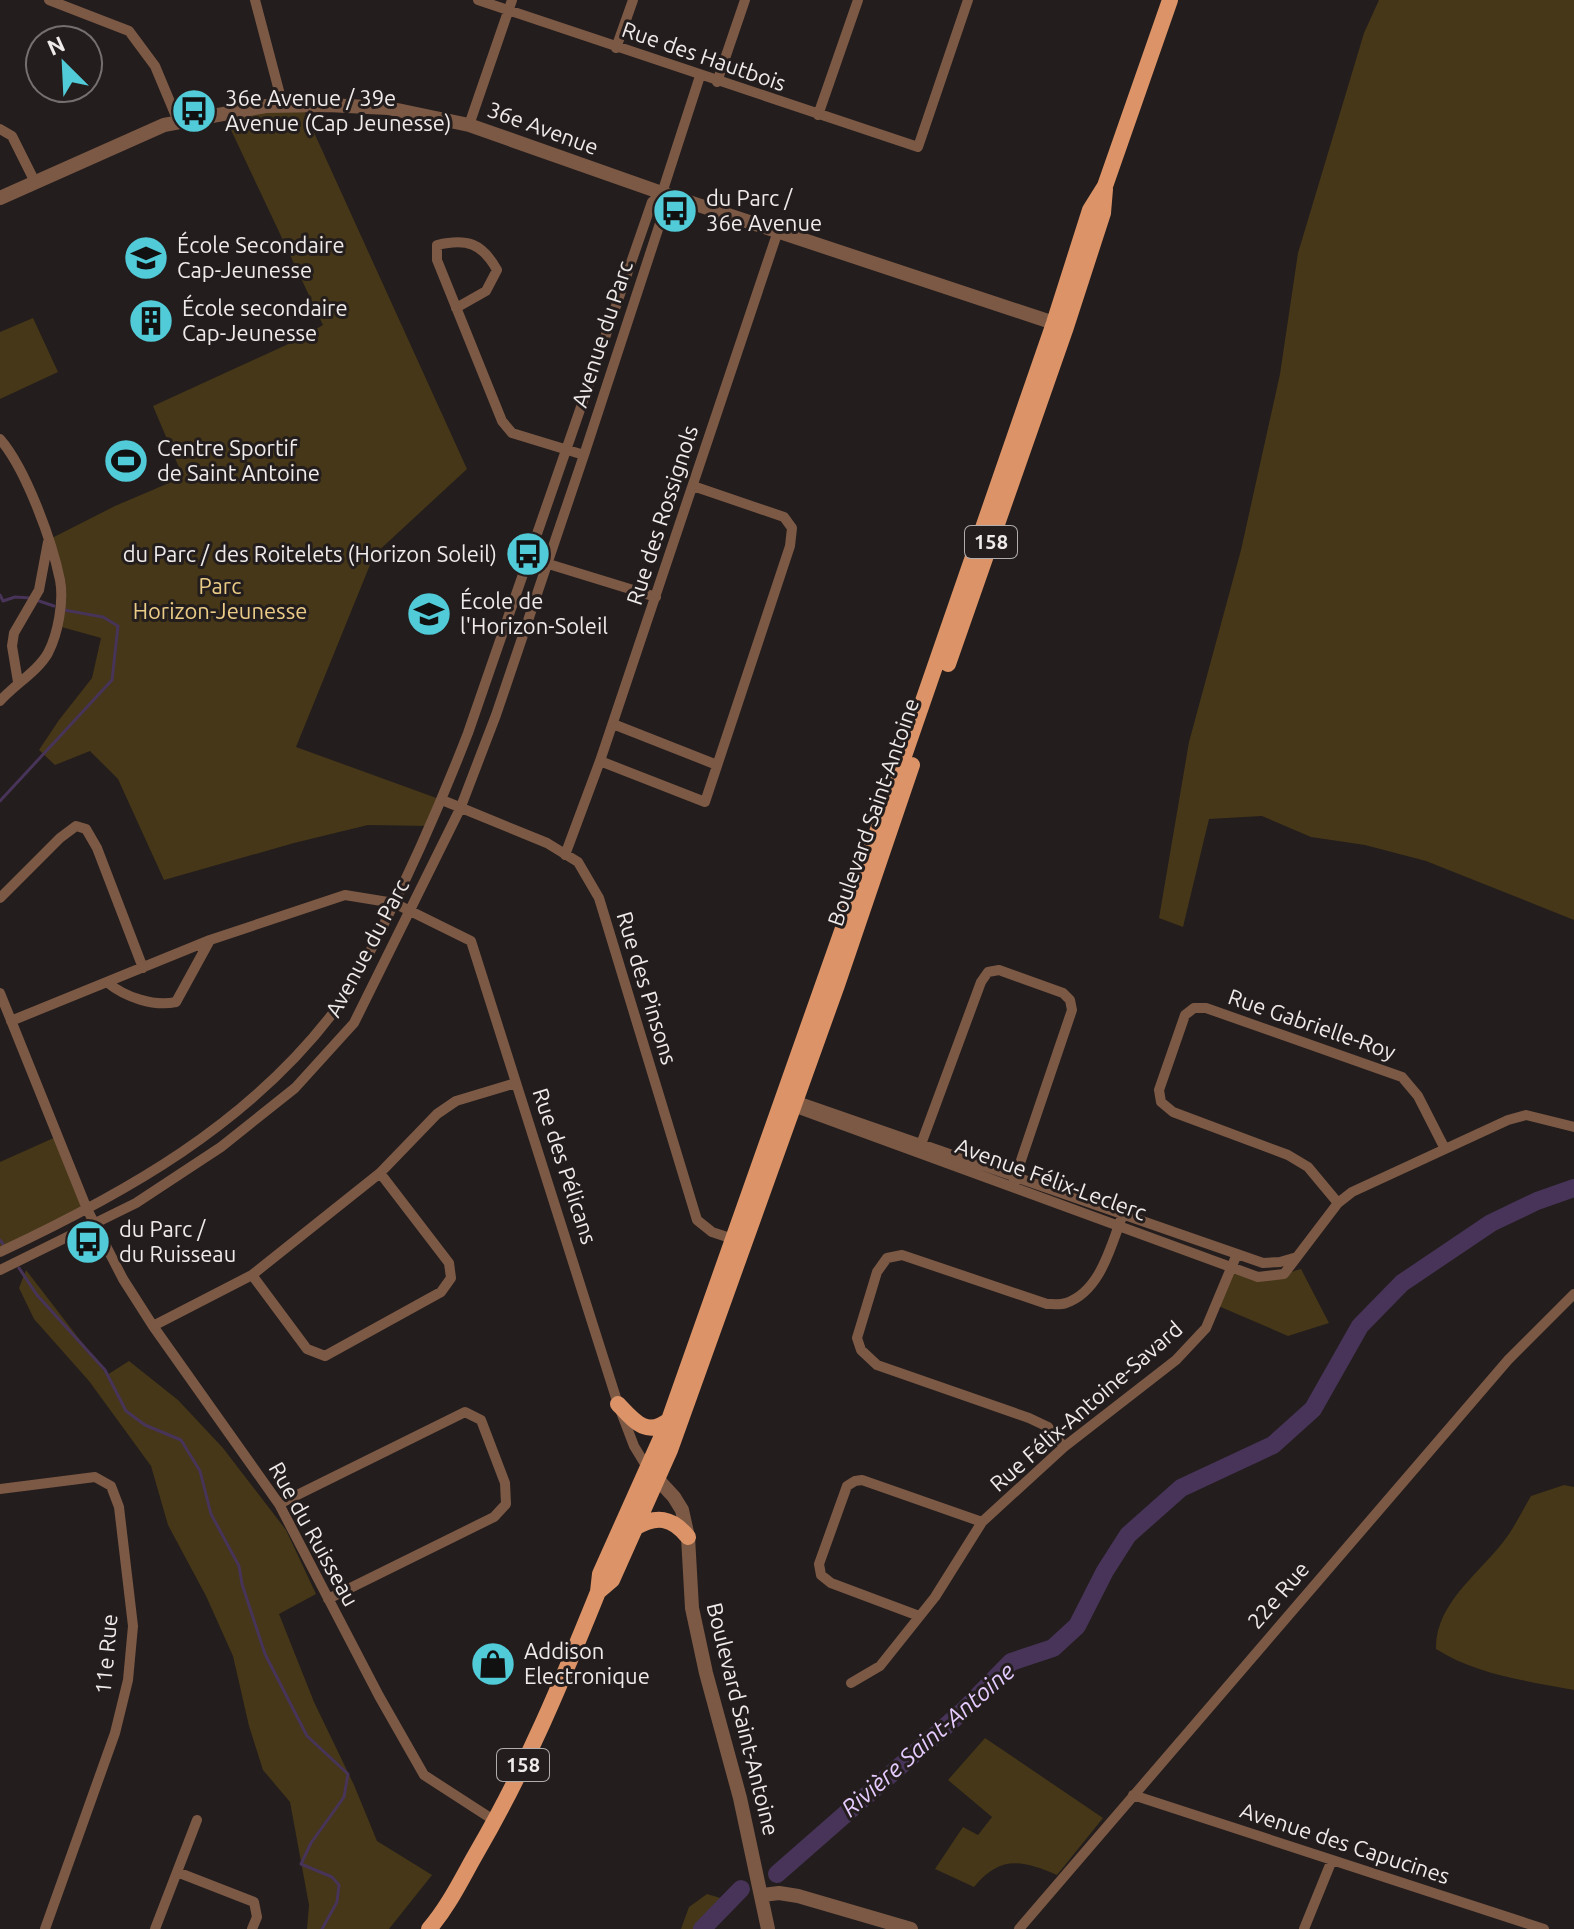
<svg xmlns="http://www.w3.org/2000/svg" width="1574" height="1929" font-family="Ubuntu,sans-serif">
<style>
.green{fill:#453717}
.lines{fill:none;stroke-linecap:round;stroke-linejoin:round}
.stream{stroke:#473458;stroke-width:3}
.river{stroke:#473458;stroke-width:18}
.minor{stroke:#7c5945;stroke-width:10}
.tertiary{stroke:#7c5945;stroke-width:14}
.primary{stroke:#db9367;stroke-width:16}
.labels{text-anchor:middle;stroke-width:6;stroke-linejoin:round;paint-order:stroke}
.shield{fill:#231d1d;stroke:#b2adad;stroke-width:2}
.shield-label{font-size:20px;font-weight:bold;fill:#f0ebeb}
.street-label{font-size:22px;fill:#f0ebeb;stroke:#231d1d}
.poi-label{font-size:22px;fill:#f0ebeb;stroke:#231d1d;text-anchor:start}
.park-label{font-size:22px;fill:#ebcc87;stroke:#231d1d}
.water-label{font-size:24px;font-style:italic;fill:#e6cbff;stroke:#231d1d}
</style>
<rect width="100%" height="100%" fill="#231d1d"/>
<!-- green -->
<path class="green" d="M 1379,0 L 1574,0 L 1574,920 L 1426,861 L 1365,845 L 1311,837 L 1262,816 L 1209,819 L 1183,927 L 1159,918 L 1189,742 L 1241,550 L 1280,374 L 1298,253 L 1364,33 Z
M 302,106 L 467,469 L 374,555 L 296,747 L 442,800 L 430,826 L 368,825 L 294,843 L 164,880 L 118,779 L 90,751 L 55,765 L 39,750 L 59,720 L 92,678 L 101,638 L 58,626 L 61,583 L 48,540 L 115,506 L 183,477 L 153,406 L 297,340 L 323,325 L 223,113 Z
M 33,318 L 58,372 L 0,399 L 0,332 Z
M 58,1136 L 87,1209 L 0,1248 L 0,1162 Z
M 1232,1267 C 1259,1277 1272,1278 1301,1269 L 1329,1323 L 1288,1336 L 1216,1305 Z
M 26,1270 L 107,1375 L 129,1361 L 178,1400 L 223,1448 L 286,1530 L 316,1594 L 279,1614 L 314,1702 L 354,1785 L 377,1841 L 432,1875 L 389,1929 L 307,1929 L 309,1905 L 290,1802 L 263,1770 L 249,1726 L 233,1656 L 206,1596 L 168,1525 L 151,1466 L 89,1381 L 34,1319 L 19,1288 Z
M 1564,1485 L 1574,1487 L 1574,1690 C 1527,1681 1477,1675 1436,1649 C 1435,1601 1484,1571 1509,1534 C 1517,1522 1524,1508 1531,1496 Z
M 985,1738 L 1103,1818 L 1057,1875 C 1022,1860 1000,1855 974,1887 L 935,1869 L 963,1827 L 978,1835 L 992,1817 L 948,1780 Z
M 707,1894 L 724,1899 L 700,1929 L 681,1929 L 689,1907 Z"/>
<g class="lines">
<!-- stream -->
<path class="stream" d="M 0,595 L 3,601 L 15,597 L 31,598
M 39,601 L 54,606
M 0,801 L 112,680 L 118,626 L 103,617 L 64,610
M 0,1240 L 3,1244
M 19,1268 L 37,1295 L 105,1370 L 126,1411 L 145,1425 L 181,1440 L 200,1471 L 211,1514 L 239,1566 L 242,1584 L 265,1654 L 307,1736 L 348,1774 L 344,1797 L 311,1843 L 301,1864 L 332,1877 L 339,1885 L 337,1902 L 322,1929"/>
<!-- river -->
<path class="river" d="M 777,1874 L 963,1711 L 1011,1662 L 1053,1648 L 1077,1626 L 1105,1571 L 1128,1535 L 1181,1488 L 1273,1445 L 1313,1409 L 1360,1326 L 1402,1283 L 1491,1223 L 1537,1201 L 1574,1188
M 702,1929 L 741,1889"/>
<!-- minor -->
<path class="minor" d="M 49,0 L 129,31 L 155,66 L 178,121
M 255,0 L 283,106
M 478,0 L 918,147 L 968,0
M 616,48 L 633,0
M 717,82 L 745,0
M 818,115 L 858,0
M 469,125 L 512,0
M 0,129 L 12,136 L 35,182
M 456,308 L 486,291 L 497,270 C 482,243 467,238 437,245 L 437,260 L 502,421 L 512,433 L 584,455
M 0,439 C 26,469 52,541 60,580 C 64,601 58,634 48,653 C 38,671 14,685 0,701
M 529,558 L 656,597
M 18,682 L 12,646 L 14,633 L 39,590 L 48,542
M 613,724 L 717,765
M 600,761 L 705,802 L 790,546 L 792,528 L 784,517 L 693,486
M 442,800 L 547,843 L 578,862 L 599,898 L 697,1220 L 712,1232 L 736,1240
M 565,855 L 600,761 L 778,231
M 0,898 L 60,838 L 76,826 L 86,829 L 97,848 L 143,968
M 108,983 C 125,997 154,1007 176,1002 L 210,940
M 0,993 L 87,1209 L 123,1279 L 153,1326 L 279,1504 L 379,1696 L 424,1775 L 495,1821
M 11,1021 L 210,940 L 345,895 L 394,903 L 471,941 L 618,1404 L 634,1446 L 648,1469
M 797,1101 L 1263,1263 L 1280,1262 L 1297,1257
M 788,1105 L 1258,1277 L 1284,1274 L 1338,1203 L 1352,1192 L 1508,1120 L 1526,1115 L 1574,1127
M 920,1147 L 981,982 L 988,972 L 999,970 L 1063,993 L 1070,1000 L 1072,1010 L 1014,1181
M 1338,1203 L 1308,1167 L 1288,1155 L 1173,1112 L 1161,1102 L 1159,1090 L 1185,1015 L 1194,1008 L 1206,1008 L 1402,1077 L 1418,1096 L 1445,1149
M 0,1252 C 126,1193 247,1125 333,1013 C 353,988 367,957 382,928 C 414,864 442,800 468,733 L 652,202 L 662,193 L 700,76
M 0,1270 L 136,1203 L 221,1147 L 295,1088 L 354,1023 L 460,809 L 496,715 L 584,455 L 666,205 L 662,193
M 252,1275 L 307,1349 L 325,1356 L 441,1292 L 451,1278 L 449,1263 L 380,1173
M 153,1326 L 252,1275 L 380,1173 L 437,1114 L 456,1101 L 516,1083
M 1064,1447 L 1048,1427 L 1029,1418 L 877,1365 L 861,1350 L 857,1338 L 877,1272 L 887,1258 L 902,1255 L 1047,1304 C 1052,1304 1061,1305 1066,1303 C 1101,1291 1111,1245 1123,1214
M 0,1489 L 95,1477 L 111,1486 L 119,1507 L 133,1626 L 128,1680 L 115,1733 L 45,1929
M 279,1504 L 465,1412 L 481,1420 L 505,1483 L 506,1504 L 494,1517 L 328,1599
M 919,1616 L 831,1583 L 821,1575 L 819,1564 L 847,1486 L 855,1481 L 862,1480 L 982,1522
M 851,1683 L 880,1666 L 935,1597 L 982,1522 L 1064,1447 L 1176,1360 L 1206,1328 L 1237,1254
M 1133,1795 L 1544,1929
M 177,1872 L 254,1902 L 257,1917 L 252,1929
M 155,1929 L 197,1820
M 1019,1929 L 1508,1360 L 1574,1294
M 1304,1929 L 1332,1860"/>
<!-- tertiary -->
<path class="tertiary" d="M 0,198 L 164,125 L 266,106 L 327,105 L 388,108 L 469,125 L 662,193 L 1063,326
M 651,1472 L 674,1497 L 682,1510 L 688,1537 L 692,1608 L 706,1673 L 740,1798 L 768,1929
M 763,1895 L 779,1893 L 798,1896 L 911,1929"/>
<!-- primary -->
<path class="primary" d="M 948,664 L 1066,327 L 1103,213 L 1105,189
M 618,1404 C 634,1421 647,1438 669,1420
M 635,1528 C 656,1515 672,1517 688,1537
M 598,1592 L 612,1580 L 670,1450 L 837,985 L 912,765
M 429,1929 C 449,1906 462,1878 477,1852 C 526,1768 562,1681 598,1592 L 600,1574 L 669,1420 L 905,753 L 1054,323 L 1090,210 L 1105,186 L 1170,0"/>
</g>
<!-- icons -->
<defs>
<g id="bus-disc" transform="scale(2.3)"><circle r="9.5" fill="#52cbd8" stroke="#231d1d"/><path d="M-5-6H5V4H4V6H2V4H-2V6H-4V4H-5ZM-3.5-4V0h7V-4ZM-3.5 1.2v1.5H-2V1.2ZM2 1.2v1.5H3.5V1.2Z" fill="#111"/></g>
<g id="school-disc" transform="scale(2.3)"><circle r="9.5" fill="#52cbd8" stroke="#231d1d"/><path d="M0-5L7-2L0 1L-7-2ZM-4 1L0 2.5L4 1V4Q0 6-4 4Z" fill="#111"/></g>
<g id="building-disc" transform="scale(2.3)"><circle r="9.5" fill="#52cbd8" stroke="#231d1d"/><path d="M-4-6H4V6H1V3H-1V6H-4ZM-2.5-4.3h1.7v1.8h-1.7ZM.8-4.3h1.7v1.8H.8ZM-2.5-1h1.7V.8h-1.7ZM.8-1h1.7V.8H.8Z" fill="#111"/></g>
<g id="stadium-disc" transform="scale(2.3)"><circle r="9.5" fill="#52cbd8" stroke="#231d1d"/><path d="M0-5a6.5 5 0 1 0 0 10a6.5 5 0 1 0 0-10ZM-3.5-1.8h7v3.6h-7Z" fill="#111"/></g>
<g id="shop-disc" transform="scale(2.3)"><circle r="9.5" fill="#52cbd8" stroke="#231d1d"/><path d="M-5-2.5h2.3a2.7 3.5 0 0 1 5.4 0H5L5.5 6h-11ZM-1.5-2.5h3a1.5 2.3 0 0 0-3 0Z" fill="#111"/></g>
</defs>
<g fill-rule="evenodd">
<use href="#bus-disc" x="194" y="111"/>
<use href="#bus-disc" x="675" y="211"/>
<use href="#school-disc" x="146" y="258"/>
<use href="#building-disc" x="151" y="321"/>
<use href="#stadium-disc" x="126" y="461"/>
<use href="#bus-disc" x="528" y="554"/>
<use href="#school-disc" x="429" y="614"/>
<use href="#bus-disc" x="88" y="1242"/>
<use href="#shop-disc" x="493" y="1664"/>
</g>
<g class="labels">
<!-- shield labels -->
<g class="shield">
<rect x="965" y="526" width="52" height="32" rx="6"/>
<rect x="497" y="1749" width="52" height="32" rx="6"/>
</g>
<g class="shield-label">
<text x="991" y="549">158</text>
<text x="523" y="1772">158</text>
</g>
<!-- street labels -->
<g class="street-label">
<text transform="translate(704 56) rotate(19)" y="8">Rue des Hautbois</text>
<text transform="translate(543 128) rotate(20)" y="8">36e Avenue</text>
<text transform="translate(602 334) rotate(-72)" y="8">Avenue du Parc</text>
<text transform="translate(662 515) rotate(-72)" y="8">Rue des Rossignols</text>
<text transform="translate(873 812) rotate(-71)" y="8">Boulevard Saint-Antoine</text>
<text transform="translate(367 948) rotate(-62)" y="8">Avenue du Parc</text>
<text transform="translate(647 988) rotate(73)" y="8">Rue des Pinsons</text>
<text transform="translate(1312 1024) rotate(19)" y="8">Rue Gabrielle-Roy</text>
<text transform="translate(565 1166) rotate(72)" y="8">Rue des Pélicans</text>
<text transform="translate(1051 1179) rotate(20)" y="8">Avenue Félix-Leclerc</text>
<text transform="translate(1086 1406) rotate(-41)" y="8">Rue Félix-Antoine-Savard</text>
<text transform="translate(314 1534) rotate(61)" y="8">Rue du Ruisseau</text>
<text transform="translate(1278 1595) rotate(-49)" y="8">22e Rue</text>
<text transform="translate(106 1654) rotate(-85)" y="8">11e Rue</text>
<text transform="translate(743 1719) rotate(76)" y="8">Boulevard Saint-Antoine</text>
<text transform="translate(1345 1843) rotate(18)" y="8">Avenue des Capucines</text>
</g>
<!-- poi labels -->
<g class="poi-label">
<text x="225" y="106">36e Avenue / 39e<tspan x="225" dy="25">Avenue (Cap Jeunesse)</tspan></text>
<text x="706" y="206">du Parc /<tspan x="706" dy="25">36e Avenue</tspan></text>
<text x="177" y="253">École Secondaire<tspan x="177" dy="25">Cap-Jeunesse</tspan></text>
<text x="182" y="316">École secondaire<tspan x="182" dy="25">Cap-Jeunesse</tspan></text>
<text x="157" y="456">Centre Sportif<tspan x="157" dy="25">de Saint Antoine</tspan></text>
<text x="497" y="562" text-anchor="end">du Parc / des Roitelets (Horizon Soleil)</text>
<text x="460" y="609">École de<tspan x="460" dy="25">l'Horizon-Soleil</tspan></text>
<text x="119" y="1237">du Parc /<tspan x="119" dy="25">du Ruisseau</tspan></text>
<text x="524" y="1659">Addison<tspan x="524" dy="25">Electronique</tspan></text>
</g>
<!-- park labels -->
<g class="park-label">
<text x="220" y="594">Parc<tspan x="220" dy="25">Horizon-Jeunesse</tspan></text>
</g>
<!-- water labels -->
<g class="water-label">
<text transform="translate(928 1740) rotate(-41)" y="8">Rivière Saint-Antoine</text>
</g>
</g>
<!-- north arrow -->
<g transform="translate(64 64) rotate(336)"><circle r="38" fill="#231d1d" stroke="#756f6f" stroke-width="2"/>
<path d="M0-6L14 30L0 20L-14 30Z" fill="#52cbd8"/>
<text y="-12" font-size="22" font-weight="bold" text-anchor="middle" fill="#f0ebeb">N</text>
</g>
</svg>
